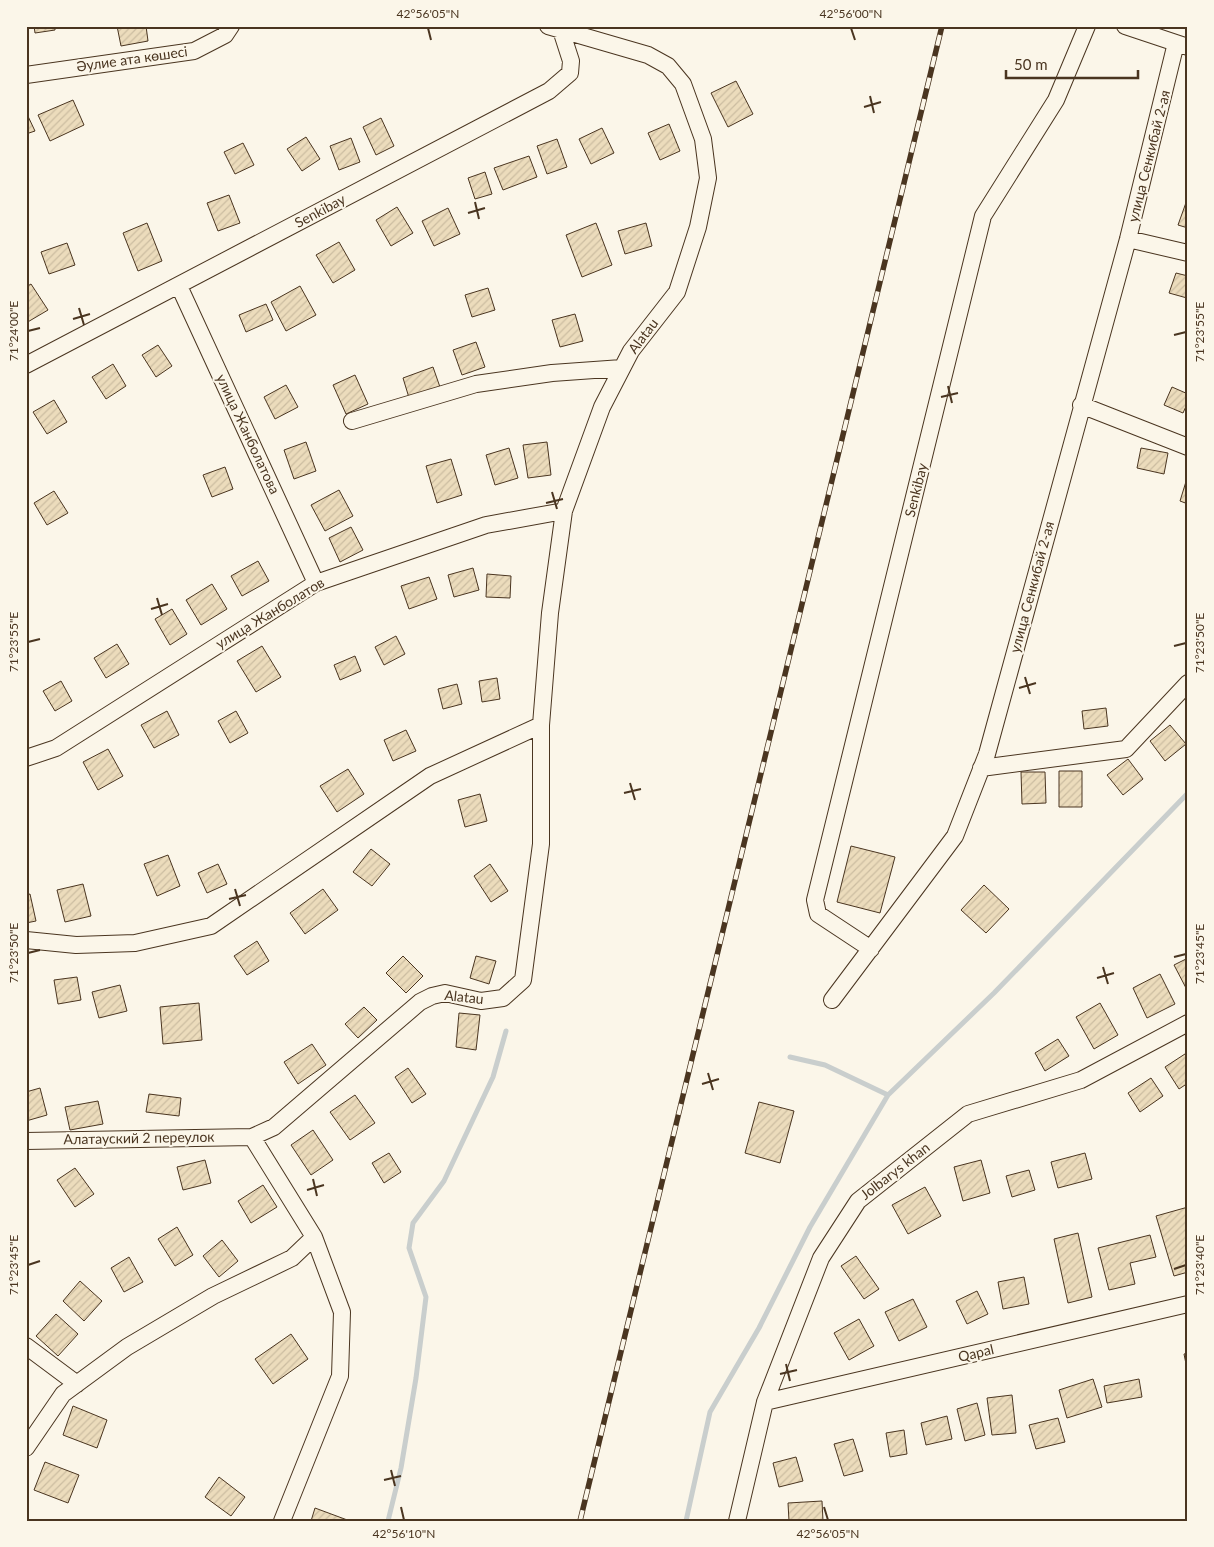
<svg xmlns="http://www.w3.org/2000/svg" width="1214" height="1547" font-family="Lato,sans-serif">
<style>
.lines{fill:none;stroke-linecap:round;stroke-linejoin:round}
.stream{stroke:#c9cecd;stroke-width:5}
.building{fill:url(#building-hatch);stroke:#4a3520}
.street-casing{stroke:#4a3520;stroke-width:18}
.street{stroke:#fbf6e9;stroke-width:16}
.rail-casing{stroke:#4a3520;stroke-width:5.5}
.rail{stroke:#fbf6e9;stroke-width:4;stroke-dasharray:11;stroke-linecap:butt}
.ticks{fill:none;stroke:#4a3520;stroke-width:2}
.labels{text-anchor:middle;stroke-width:4;stroke-linejoin:round;paint-order:stroke}
.street-label{font-size:14px;fill:#4a3520;stroke:#fbf6e9}
.neatline{fill:none;stroke:#4a3520;stroke-width:2}
.ticks-label{font-size:12px;text-anchor:middle;fill:#4a3520}
</style>
<defs>
<pattern id="building-hatch" width="6" height="6" patternUnits="userSpaceOnUse" patternTransform="scale(1.25)"><rect width="6" height="6" fill="#ecdcbc"/><path d="M-1 1l2-2M0 6l6-6M5 7l2-2" fill="none" stroke="#ccbda1"/></pattern>
</defs>
<rect width="100%" height="100%" fill="#fbf6e9"/>
<g class="lines">
<!-- stream -->
<path class="stream" d="M 790,1057 L 825,1065 L 888,1095
M 388,1521 L 401,1468 L 416,1378 L 426,1297 L 409,1248 L 413,1223 L 444,1181 L 493,1077 L 506,1031
M 686,1521 L 710,1412 L 759,1328 L 810,1227 L 888,1095 L 994,993 L 1188,793"/>
</g>
<!-- building -->
<path class="building" d="M 34,26 L 55,26 L 55,30 L 35,33 Z
M 117,26 L 146,26 L 148,41 L 121,46 Z
M 736,81 L 753,114 L 728,127 L 711,93 Z
M 73,100 L 84,125 L 50,141 L 38,115 Z
M 26,112 L 35,131 L 26,134 Z
M 381,118 L 394,146 L 376,155 L 363,127 Z
M 669,124 L 680,151 L 660,160 L 648,133 Z
M 602,128 L 614,153 L 591,164 L 579,139 Z
M 306,137 L 320,159 L 302,171 L 287,149 Z
M 351,138 L 360,162 L 339,170 L 330,146 Z
M 557,139 L 567,167 L 547,174 L 537,146 Z
M 243,143 L 254,165 L 235,174 L 224,152 Z
M 529,156 L 537,177 L 503,190 L 494,168 Z
M 485,172 L 492,194 L 475,199 L 468,178 Z
M 229,195 L 240,223 L 218,231 L 207,203 Z
M 1188,197 L 1188,228 L 1178,225 Z
M 397,207 L 413,233 L 391,246 L 376,220 Z
M 448,208 L 460,234 L 434,246 L 422,221 Z
M 147,223 L 162,261 L 138,271 L 123,233 Z
M 596,223 L 612,265 L 582,277 L 566,235 Z
M 646,223 L 652,246 L 625,254 L 618,231 Z
M 339,242 L 355,270 L 333,283 L 316,255 Z
M 67,243 L 75,265 L 49,274 L 41,252 Z
M 1176,273 L 1188,276 L 1187,298 L 1169,293 Z
M 31,284 L 48,310 L 26,323 L 26,287 Z
M 300,286 L 316,315 L 286,331 L 271,302 Z
M 488,288 L 495,310 L 472,317 L 465,295 Z
M 266,304 L 273,320 L 246,332 L 239,315 Z
M 575,314 L 583,341 L 560,347 L 552,320 Z
M 476,342 L 485,367 L 462,375 L 453,350 Z
M 158,345 L 172,366 L 156,377 L 142,355 Z
M 113,364 L 126,386 L 106,399 L 92,377 Z
M 433,367 L 441,390 L 410,401 L 403,378 Z
M 355,375 L 368,404 L 346,414 L 333,385 Z
M 286,385 L 298,407 L 275,419 L 264,397 Z
M 1172,387 L 1188,394 L 1188,402 L 1183,413 L 1164,405 Z
M 54,400 L 67,422 L 47,434 L 33,412 Z
M 306,442 L 316,471 L 294,479 L 284,450 Z
M 547,442 L 551,475 L 528,478 L 523,445 Z
M 509,448 L 518,478 L 495,485 L 486,455 Z
M 1141,448 L 1168,453 L 1164,474 L 1137,468 Z
M 451,459 L 462,495 L 437,503 L 426,466 Z
M 225,467 L 233,489 L 212,497 L 203,475 Z
M 1188,475 L 1188,504 L 1180,501 Z
M 339,490 L 353,516 L 325,531 L 311,505 Z
M 54,491 L 68,513 L 47,525 L 34,503 Z
M 351,527 L 363,550 L 340,562 L 329,538 Z
M 258,561 L 269,581 L 242,596 L 231,576 Z
M 473,568 L 479,590 L 454,597 L 448,575 Z
M 487,574 L 511,576 L 510,598 L 486,597 Z
M 429,577 L 437,599 L 409,609 L 401,586 Z
M 212,584 L 227,609 L 201,625 L 186,600 Z
M 172,609 L 187,634 L 170,645 L 155,619 Z
M 396,636 L 405,654 L 384,665 L 375,647 Z
M 117,644 L 129,664 L 106,678 L 94,658 Z
M 262,646 L 281,677 L 256,692 L 237,661 Z
M 355,656 L 361,671 L 340,680 L 334,665 Z
M 497,678 L 500,699 L 482,702 L 479,681 Z
M 61,681 L 72,701 L 55,711 L 43,691 Z
M 457,684 L 462,704 L 443,709 L 438,689 Z
M 1106,708 L 1108,726 L 1084,729 L 1082,711 Z
M 167,711 L 179,735 L 154,748 L 141,725 Z
M 236,711 L 248,733 L 230,743 L 218,721 Z
M 1170,725 L 1186,744 L 1165,761 L 1150,741 Z
M 406,730 L 416,751 L 393,761 L 384,740 Z
M 108,749 L 123,776 L 98,790 L 83,762 Z
M 1128,759 L 1143,779 L 1123,795 L 1107,775 Z
M 348,769 L 364,794 L 337,812 L 320,786 Z
M 1059,771 L 1082,771 L 1082,807 L 1059,807 Z
M 1021,772 L 1045,772 L 1046,803 L 1022,804 Z
M 480,794 L 487,821 L 465,827 L 458,800 Z
M 851,846 L 895,857 L 880,913 L 837,902 Z
M 371,849 L 390,864 L 372,886 L 353,872 Z
M 168,855 L 180,886 L 157,896 L 144,864 Z
M 218,864 L 227,884 L 207,893 L 198,873 Z
M 490,864 L 508,891 L 491,902 L 474,876 Z
M 83,884 L 91,916 L 65,922 L 57,890 Z
M 984,885 L 1009,909 L 986,933 L 961,910 Z
M 323,889 L 338,910 L 305,934 L 290,913 Z
M 30,894 L 36,921 L 26,923 L 26,895 Z
M 257,941 L 269,961 L 247,975 L 234,956 Z
M 403,956 L 423,976 L 406,993 L 386,973 Z
M 476,956 L 496,961 L 489,984 L 470,978 Z
M 1188,958 L 1188,987 L 1186,988 L 1174,965 Z
M 1160,974 L 1175,1004 L 1147,1018 L 1133,988 Z
M 77,977 L 81,1000 L 58,1004 L 54,980 Z
M 120,985 L 127,1011 L 99,1018 L 92,992 Z
M 199,1003 L 202,1040 L 163,1044 L 160,1007 Z
M 1100,1003 L 1118,1035 L 1094,1049 L 1076,1017 Z
M 364,1007 L 377,1020 L 358,1038 L 345,1024 Z
M 459,1013 L 480,1015 L 476,1050 L 456,1047 Z
M 1058,1039 L 1069,1056 L 1045,1071 L 1035,1053 Z
M 312,1044 L 326,1065 L 298,1084 L 284,1062 Z
M 1188,1052 L 1188,1083 L 1179,1089 L 1165,1067 Z
M 408,1068 L 426,1094 L 412,1103 L 395,1077 Z
M 1151,1078 L 1163,1096 L 1140,1112 L 1128,1093 Z
M 40,1088 L 47,1115 L 26,1121 L 26,1092 Z
M 149,1094 L 181,1098 L 179,1116 L 146,1112 Z
M 355,1095 L 375,1123 L 350,1140 L 330,1112 Z
M 98,1101 L 103,1124 L 70,1130 L 65,1107 Z
M 759,1102 L 794,1111 L 780,1163 L 745,1153 Z
M 313,1130 L 333,1160 L 311,1175 L 291,1145 Z
M 389,1153 L 401,1172 L 384,1183 L 372,1163 Z
M 1085,1153 L 1092,1179 L 1058,1188 L 1051,1162 Z
M 205,1160 L 211,1183 L 183,1190 L 177,1167 Z
M 981,1160 L 990,1193 L 963,1201 L 954,1167 Z
M 75,1168 L 94,1194 L 75,1207 L 57,1180 Z
M 1029,1170 L 1035,1190 L 1012,1197 L 1006,1176 Z
M 263,1185 L 277,1207 L 251,1223 L 238,1201 Z
M 925,1187 L 941,1216 L 908,1234 L 892,1205 Z
M 1188,1207 L 1188,1272 L 1174,1276 L 1156,1216 Z
M 177,1227 L 193,1255 L 175,1266 L 158,1239 Z
M 1078,1233 L 1092,1297 L 1068,1303 L 1054,1239 Z
M 1150,1235 L 1156,1257 L 1130,1263 L 1135,1284 L 1109,1290 L 1098,1248 Z
M 222,1240 L 238,1261 L 219,1277 L 203,1256 Z
M 856,1256 L 879,1289 L 864,1299 L 841,1266 Z
M 129,1257 L 143,1282 L 124,1292 L 111,1268 Z
M 1024,1277 L 1029,1304 L 1003,1309 L 998,1282 Z
M 80,1281 L 102,1301 L 84,1321 L 63,1301 Z
M 977,1291 L 988,1314 L 967,1324 L 956,1301 Z
M 913,1299 L 927,1327 L 899,1341 L 885,1312 Z
M 56,1314 L 78,1334 L 58,1356 L 36,1336 Z
M 859,1319 L 874,1346 L 849,1360 L 834,1333 Z
M 291,1334 L 308,1359 L 273,1384 L 255,1359 Z
M 1188,1353 L 1188,1374 L 1184,1354 Z
M 1093,1379 L 1102,1407 L 1067,1418 L 1059,1390 Z
M 1139,1379 L 1142,1397 L 1107,1403 L 1104,1386 Z
M 1012,1395 L 1016,1433 L 992,1435 L 987,1398 Z
M 977,1403 L 985,1435 L 965,1441 L 957,1409 Z
M 73,1406 L 107,1420 L 97,1448 L 63,1435 Z
M 947,1416 L 952,1439 L 926,1445 L 921,1423 Z
M 1058,1418 L 1065,1442 L 1036,1449 L 1029,1425 Z
M 904,1430 L 907,1454 L 890,1457 L 886,1433 Z
M 853,1439 L 863,1471 L 844,1476 L 834,1444 Z
M 796,1457 L 803,1481 L 779,1487 L 773,1463 Z
M 45,1462 L 79,1475 L 68,1503 L 34,1490 Z
M 219,1477 L 245,1497 L 231,1516 L 205,1497 Z
M 822,1501 L 823,1521 L 789,1521 L 788,1503 Z
M 315,1508 L 350,1521 L 311,1521 Z"/>
<g class="lines">
<!-- street casing -->
<g class="street-casing">
<path id="street" d="M 1125,26 L 1188,47
M 26,75 L 194,51 L 225,35 L 231,26
M 1128,239 L 1188,253
M 179,286 L 316,583
M 26,365 L 549,91 L 570,73 L 571,61 L 561,30
M 1081,405 L 1188,447
M 352,421 L 476,384 L 552,373 L 622,368
M 26,758 L 56,748 L 316,583 L 486,525 L 564,511
M 981,768 L 1126,749 L 1188,683
M 26,940 L 76,945 L 135,943 L 211,926 L 430,776 L 541,725
M 871,949 L 818,914 L 815,900 L 983,216 L 1056,100 L 1087,26
M 832,1000 L 955,836 L 987,754 L 1128,239 L 1176,43
M 26,1141 L 252,1137 L 274,1127 L 420,1002 L 432,996 L 445,993 L 481,1001 L 503,998 L 523,980 L 541,844 L 541,725 L 550,613 L 564,511 L 602,407 L 631,351 L 677,292 L 698,227 L 708,178 L 703,139 L 683,84 L 668,66 L 648,55 L 548,26
M 26,1346 L 77,1384
M 765,1402 L 1188,1304
M 26,1448 L 63,1394 L 127,1347 L 213,1296 L 292,1258 L 314,1237 L 252,1137
M 282,1521 L 340,1376 L 342,1312 L 314,1237
M 737,1521 L 765,1402 L 821,1258 L 858,1201 L 968,1114 L 1081,1080 L 1188,1023"/>
</g>
<!-- street -->
<use href="#street" class="street"/>
<!-- rail casing -->
<g class="rail-casing">
<path id="rail" d="M 580,1521 L 942,26"/>
</g>
<!-- rail -->
<use href="#rail" class="rail"/>
</g>
<!-- ticks -->
<path class="ticks" d="M 428,28 L 431,40M 851,28 L 855,40M 870,96 L 874,113M 864,107 L 881,102M 475,202 L 479,219M 468,213 L 485,208M 79,308 L 84,325M 73,319 L 90,314M 28,331 L 40,328M 1174,335 L 1186,332M 948,386 L 952,403M 941,397 L 958,393M 552,492 L 557,509M 546,503 L 563,499M 157,598 L 162,615M 151,609 L 168,604M 28,642 L 40,639M 1174,646 L 1186,643M 1025,677 L 1030,694M 1019,688 L 1036,683M 630,783 L 635,800M 624,793 L 641,789M 235,889 L 240,906M 229,899 L 246,895M 28,953 L 40,950M 1174,957 L 1186,954M 1103,967 L 1108,984M 1097,978 L 1114,973M 708,1073 L 713,1090M 702,1084 L 719,1079M 313,1179 L 317,1196M 307,1190 L 324,1185M 28,1265 L 40,1261M 1174,1269 L 1186,1265M 786,1364 L 790,1381M 780,1374 L 797,1370M 391,1470 L 395,1486M 384,1480 L 401,1476M 401,1507 L 404,1520M 824,1507 L 828,1520"/>
<g class="labels">
<!-- street labels -->
<g class="street-label">
<text transform="translate(132 59) rotate(-8)" y="5">Әулие ата көшесі</text>
<text transform="translate(1149 156) rotate(-76)" y="5">улица Сенкибай 2-ая</text>
<text transform="translate(320 211) rotate(-28)" y="5">Senkibay</text>
<text transform="translate(643 336) rotate(-53)" y="5">Alatau</text>
<text transform="translate(248 434) rotate(65)" y="5">улица Жанболатова</text>
<text transform="translate(916 490) rotate(-76)" y="5">Senkibay</text>
<text transform="translate(1032 587) rotate(-75)" y="5">улица Сенкибай 2-ая</text>
<text transform="translate(270 613) rotate(-31)" y="5">улица Жанболатов</text>
<text transform="translate(464 997) rotate(6)" y="5">Alatau</text>
<text transform="translate(139 1138) rotate(-1)" y="5">Алатауский 2 переулок</text>
<text transform="translate(895 1171) rotate(-38)" y="5">Jolbarys khan</text>
<text transform="translate(976 1353) rotate(-13)" y="5">Qapal</text>
</g>
</g>
<!-- border -->
<rect width="1214" height="1547" fill="none" stroke="#fbf6e9" stroke-width="55"/>
<!-- scale -->
<path d="M1006 70v8h132v-8" fill="none" stroke="#4a3520" stroke-width="2.5"/>
<text x="1014" y="70" font-size="15" fill="#4a3520" stroke="#fbf6e9" stroke-width="4" paint-order="stroke">50 m</text>
<rect x="28" y="28" width="1158" height="1492" class="neatline"/>
<g class="ticks-label">
<text x="428" y="18">42°56'05"N</text>
<text x="851" y="18">42°56'00"N</text>
<text transform="translate(14 331) rotate(-90)" y="4">71°24'00"E</text>
<text transform="translate(1200 332) rotate(-90)" y="4">71°23'55"E</text>
<text transform="translate(14 642) rotate(-90)" y="4">71°23'55"E</text>
<text transform="translate(1200 643) rotate(-90)" y="4">71°23'50"E</text>
<text transform="translate(14 953) rotate(-90)" y="4">71°23'50"E</text>
<text transform="translate(1200 954) rotate(-90)" y="4">71°23'45"E</text>
<text transform="translate(14 1265) rotate(-90)" y="4">71°23'45"E</text>
<text transform="translate(1200 1265) rotate(-90)" y="4">71°23'40"E</text>
<text x="404" y="1538">42°56'10"N</text>
<text x="828" y="1538">42°56'05"N</text>
</g>
</svg>
